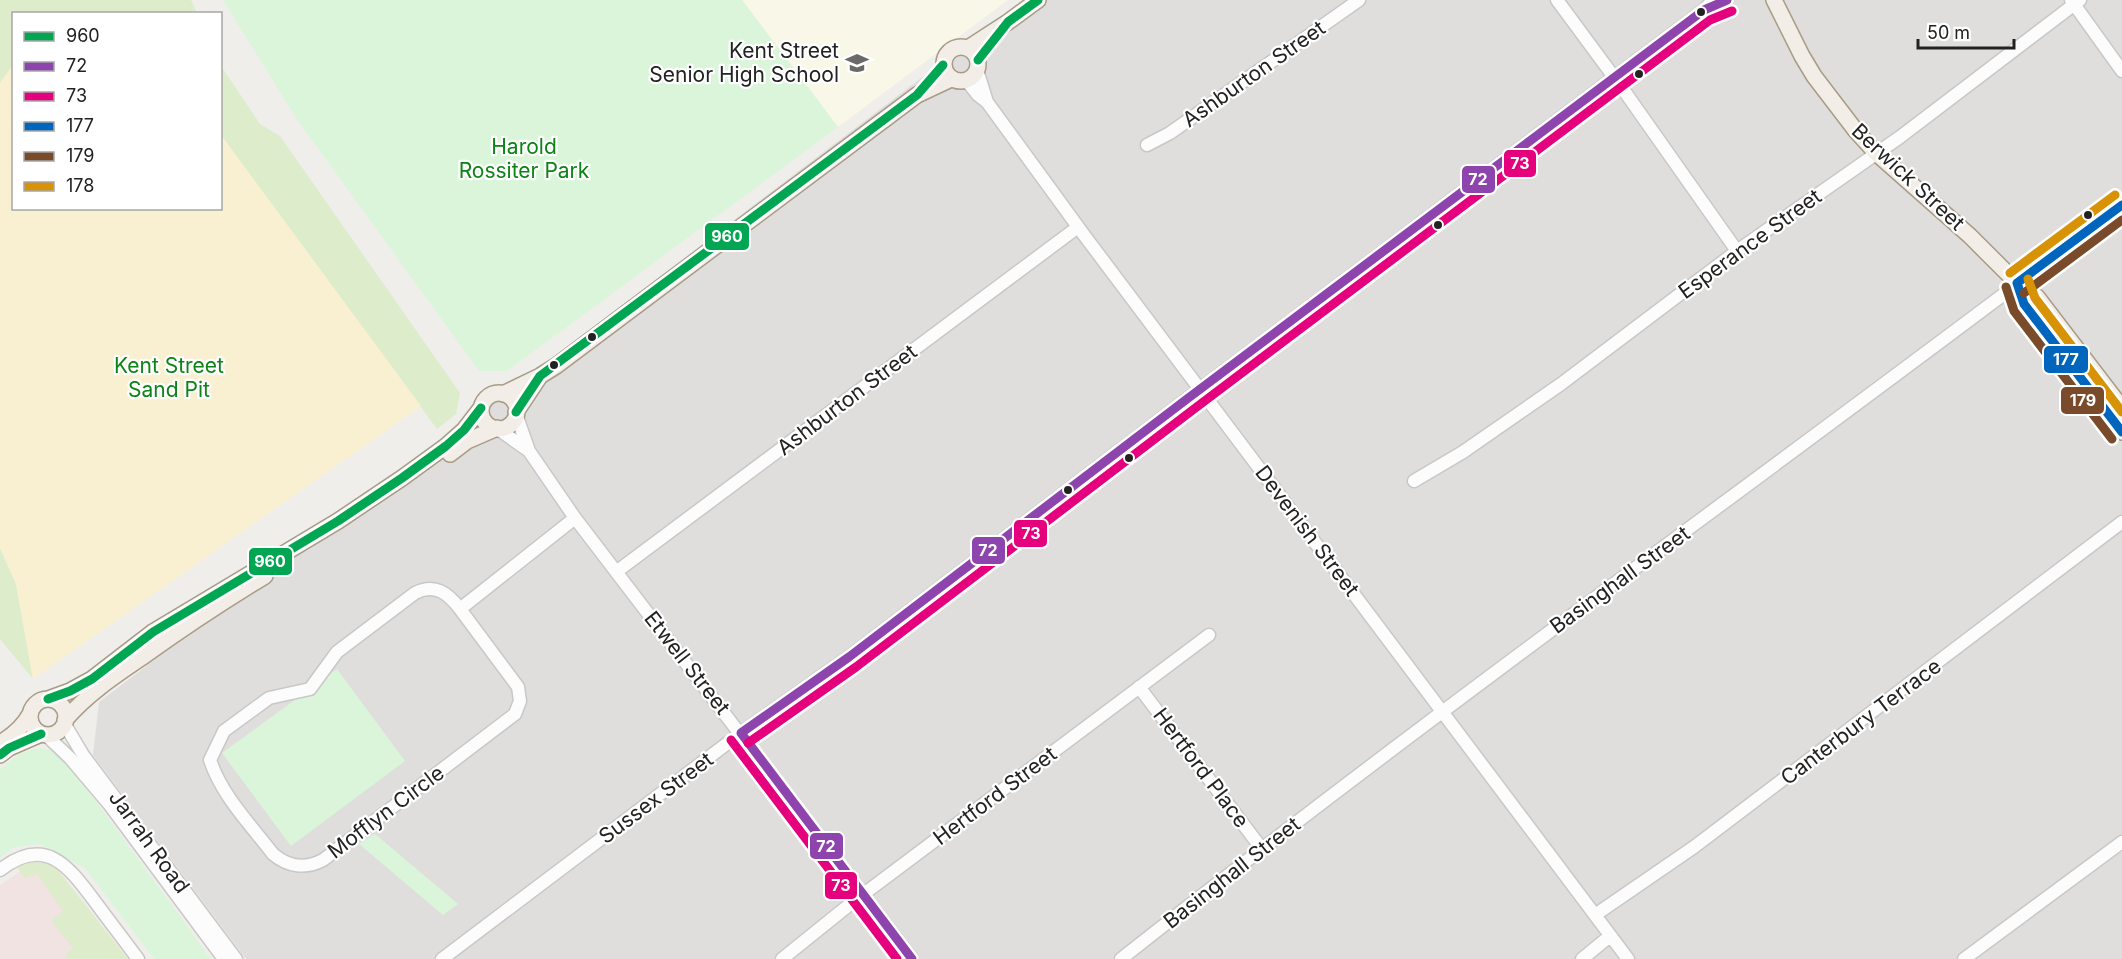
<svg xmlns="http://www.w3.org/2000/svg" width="2122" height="959" font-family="Inter,sans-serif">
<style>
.residential{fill:#dfdedc}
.commercial{fill:#f1e3e1}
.education{fill:#f8f7e8}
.grass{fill:#ddeccb}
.sand{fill:#f8f0d0}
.park{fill:#daf5da}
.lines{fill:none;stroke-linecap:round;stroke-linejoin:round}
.minor-casing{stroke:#c9c8c7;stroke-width:15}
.major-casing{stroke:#a79c86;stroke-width:18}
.minor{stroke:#fdfcfc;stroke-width:12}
.major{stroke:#f3ede7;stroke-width:15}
.bus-1-casing{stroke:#fff;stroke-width:14}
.bus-2-casing{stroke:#fff;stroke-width:14}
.bus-3-casing{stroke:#fff;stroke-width:14}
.bus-4-casing{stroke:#fff;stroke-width:14}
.bus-5-casing{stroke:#fff;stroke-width:14}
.bus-6-casing{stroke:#fff;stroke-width:14}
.bus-1{stroke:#00a651;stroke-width:9}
.bus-2{stroke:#8e44ad;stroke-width:9}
.bus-3{stroke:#e5007d;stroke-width:9}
.bus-4{stroke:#0065bd;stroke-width:9}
.bus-5{stroke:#7a4b2a;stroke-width:9}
.bus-6{stroke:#d79205;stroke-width:9}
.bus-dot{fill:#222;stroke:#fff;stroke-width:2}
.labels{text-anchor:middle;stroke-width:4.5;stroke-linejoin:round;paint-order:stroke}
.poi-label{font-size:21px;fill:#222;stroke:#fff;text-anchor:end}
.street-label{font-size:21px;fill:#222;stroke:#fff}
.park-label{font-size:21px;fill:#0c8416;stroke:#fff}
.line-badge{stroke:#fff;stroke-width:2}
.badge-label{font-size:16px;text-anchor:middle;font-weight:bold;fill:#fff}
</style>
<rect width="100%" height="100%" fill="#f0eeeb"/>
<!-- residential -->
<path class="residential" d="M 1024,0 L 2122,0 L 2122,959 L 246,959 L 93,755 L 99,702 Z"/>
<!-- commercial -->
<path class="commercial" d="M 35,866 L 123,959 L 0,959 L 0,885 L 25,868 Z"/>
<!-- education -->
<path class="education" d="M 742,0 L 1008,0 L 838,127 Z"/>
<!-- grass -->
<path class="grass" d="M 0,0 L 191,0 L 197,13 L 14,14 L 13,65 L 0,83 Z
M 221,66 L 260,124 L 280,136 L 460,393 L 456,414 L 437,429 L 221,135 Z
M 0,548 L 16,584 L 33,679 L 0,639 Z
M 32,861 L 54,865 L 128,959 L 67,959 L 64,955 L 73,948 L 51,921 L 63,911 L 37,874 L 25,878 L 16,866 Z"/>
<!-- sand -->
<path class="sand" d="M 13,65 L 14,208 L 220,208 L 221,135 L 421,406 L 33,679 L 16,584 L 0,548 L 0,83 Z"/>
<!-- park -->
<path class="park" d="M 223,0 L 742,0 L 838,127 L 507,371 L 479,371 L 296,118 Z
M 337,669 L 405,761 L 291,846 L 222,753 Z
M 41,748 L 60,752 L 211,959 L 154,959 L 85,868 L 39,844 L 12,848 L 0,858 L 0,770 C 13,757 23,750 41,748 Z
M 375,834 L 458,904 L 443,915 L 359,844 Z"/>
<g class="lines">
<!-- minor casing -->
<g class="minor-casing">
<path id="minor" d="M 1557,0 L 1625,92 L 1737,251
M 2071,0 L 2122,71
M 1708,8 L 1727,0
M 977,70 L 987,102
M 966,80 L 978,95 L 987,102 L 1084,235 L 1628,959
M 1147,145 L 1170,133 L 1359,0
M 516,414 L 529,451 L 575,518 L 912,959
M 498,429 L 529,451
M 1414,481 L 1463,452 L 1561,384 L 1737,251 L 1900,137 L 2080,0
M 616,572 L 1078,227
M 460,609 L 518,687 L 520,701 L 515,714 L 323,860 C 306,869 288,867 273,854 C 250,824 222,796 210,760 L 224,731 L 269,698 L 310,689 L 337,652 L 415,593 C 435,583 448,593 460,609 L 575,518
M 1139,687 L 1262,849
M 64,723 L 83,755 L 236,959
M 45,734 L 70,758 L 109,804 L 224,959
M 0,870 C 46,834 69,867 96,903 C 110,922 124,940 138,959
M 1595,915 L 1694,847 L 2122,522
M 442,959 L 741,733 L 849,657 L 1187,399 L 1704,10 L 1713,0
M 782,959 L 849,905 L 1209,635
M 1121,959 C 1449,699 1790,458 2122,205
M 1582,959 L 1610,936
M 1964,959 L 2122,842"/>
</g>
<!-- major casing -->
<g class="major-casing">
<path id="major" d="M 1774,0 L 1802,56 L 1814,76 L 1856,131 L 1876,153 L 1970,236 L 2017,283 L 2037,297 L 2122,408
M944 64a17 17 0 1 1 34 0a17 17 0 1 1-34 0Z
M 968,48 L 1008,22 L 1038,0
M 2017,283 L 2024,304 L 2122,432
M481 411a18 18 0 1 1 36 0a18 18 0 1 1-36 0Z
M 503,394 L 540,376 L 556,366 L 917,95 L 951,79
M 516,412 L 540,376
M 450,454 L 467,441 L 497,428
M 48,699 L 70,691 L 92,679 L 153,632 L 338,521 L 402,478 L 446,446 L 464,430 L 481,408
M30 717a18 18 0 1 1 36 0a18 18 0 1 1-36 0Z
M 65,720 C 87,694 116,675 144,656 C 183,628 224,601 265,576
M 0,743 C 12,736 23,727 30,714
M 0,755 L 9,748 L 41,734"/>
</g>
<!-- minor -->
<use href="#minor" class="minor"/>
<!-- major -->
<use href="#major" class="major"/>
<!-- bus-1 casing -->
<g class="bus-1-casing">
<path id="bus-1" d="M 978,60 L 1008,22 L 1038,0
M 516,412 L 540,376 L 917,95 L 943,65
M 48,699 L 70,691 L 92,679 L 153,632 L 338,521 L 402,478 L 446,446 L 464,430 L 481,408
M 0,755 L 9,748 L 41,734"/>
</g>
<!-- bus-2 casing -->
<g class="bus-2-casing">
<path id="bus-2" d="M 741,733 L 849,657 L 1187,399 L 1704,10 L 1727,0
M 741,733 L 912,959"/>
</g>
<!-- bus-3 casing -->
<g class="bus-3-casing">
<path id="bus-3" d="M 731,740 L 897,959
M 748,743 L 856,667 L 1194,409 L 1710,20 L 1732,11"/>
</g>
<!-- bus-4 casing -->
<g class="bus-4-casing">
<path id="bus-4" d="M 2017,283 L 2024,304 L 2122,432
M 2017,283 L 2122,205"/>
</g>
<!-- bus-5 casing -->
<g class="bus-5-casing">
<path id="bus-5" d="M 2006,287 L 2014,311 L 2112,439
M 2024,293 L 2122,220"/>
</g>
<!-- bus-6 casing -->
<g class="bus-6-casing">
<path id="bus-6" d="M 2010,273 L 2115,195
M 2028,279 L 2035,298 L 2122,412"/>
</g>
<!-- bus-1 -->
<use href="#bus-1" class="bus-1"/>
<!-- bus-2 -->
<use href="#bus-2" class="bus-2"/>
<!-- bus-3 -->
<use href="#bus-3" class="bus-3"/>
<!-- bus-4 -->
<use href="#bus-4" class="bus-4"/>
<!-- bus-5 -->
<use href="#bus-5" class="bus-5"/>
<!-- bus-6 -->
<use href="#bus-6" class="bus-6"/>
</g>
<!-- icons -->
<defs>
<g id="school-bare" transform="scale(1.8)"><path d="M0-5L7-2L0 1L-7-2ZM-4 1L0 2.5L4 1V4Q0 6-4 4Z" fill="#6a6968" stroke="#fff" stroke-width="2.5" paint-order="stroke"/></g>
</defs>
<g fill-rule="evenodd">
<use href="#school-bare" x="857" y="63"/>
</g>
<!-- markers -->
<g class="bus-dot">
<circle cx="1701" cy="12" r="5"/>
<circle cx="1639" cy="74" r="5"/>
<circle cx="2088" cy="215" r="5"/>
<circle cx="1438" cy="225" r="5"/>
<circle cx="592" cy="337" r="5"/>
<circle cx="554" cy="365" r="5"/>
<circle cx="1129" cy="458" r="5"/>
<circle cx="1068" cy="490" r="5"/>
</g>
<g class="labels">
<!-- poi labels -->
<g class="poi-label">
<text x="839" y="58">Kent Street<tspan x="839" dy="24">Senior High School</tspan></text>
</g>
<!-- street labels -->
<g class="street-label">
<text transform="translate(1254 74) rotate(-35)" y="7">Ashburton Street</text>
<text transform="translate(1908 177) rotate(43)" y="7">Berwick Street</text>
<text transform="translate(1750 244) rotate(-36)" y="7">Esperance Street</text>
<text transform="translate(847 400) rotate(-37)" y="7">Ashburton Street</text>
<text transform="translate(1307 531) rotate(53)" y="7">Devenish Street</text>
<text transform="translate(1620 580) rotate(-36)" y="7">Basinghall Street</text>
<text transform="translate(687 663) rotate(52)" y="7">Etwell Street</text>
<text transform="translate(1861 722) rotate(-37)" y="7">Canterbury Terrace</text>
<text transform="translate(1201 768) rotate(53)" y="7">Hertford Place</text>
<text transform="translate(995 796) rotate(-37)" y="7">Hertford Street</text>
<text transform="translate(656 798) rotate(-37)" y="7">Sussex Street</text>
<text transform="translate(386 812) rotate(-37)" y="7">Mofflyn Circle</text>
<text transform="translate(149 842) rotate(54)" y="7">Jarrah Road</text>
<text transform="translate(1232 873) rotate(-38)" y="7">Basinghall Street</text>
</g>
<!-- park labels -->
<g class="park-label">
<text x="524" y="154">Harold<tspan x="524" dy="24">Rossiter Park</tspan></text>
<text x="169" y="373">Kent Street<tspan x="169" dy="24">Sand Pit</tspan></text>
</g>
</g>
<g class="line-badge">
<rect x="1503" y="149" width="34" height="29" rx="6" fill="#e5007d"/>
<rect x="1461" y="165" width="35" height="29" rx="6" fill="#8e44ad"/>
<rect x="704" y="222" width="46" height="29" rx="6" fill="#00a651"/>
<rect x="2043" y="345" width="46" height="29" rx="6" fill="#0065bd"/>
<rect x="2060" y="386" width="45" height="29" rx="6" fill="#7a4b2a"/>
<rect x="1013" y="519" width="35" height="29" rx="6" fill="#e5007d"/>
<rect x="971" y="536" width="35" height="29" rx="6" fill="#8e44ad"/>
<rect x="248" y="547" width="45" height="29" rx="6" fill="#00a651"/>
<rect x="809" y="832" width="35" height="28" rx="6" fill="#8e44ad"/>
<rect x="824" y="871" width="34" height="29" rx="6" fill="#e5007d"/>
</g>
<g class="badge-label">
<text x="1520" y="169">73</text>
<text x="1478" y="185">72</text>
<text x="727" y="242">960</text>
<text x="2066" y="365">177</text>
<text x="2083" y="406">179</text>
<text x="1031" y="539">73</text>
<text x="988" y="556">72</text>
<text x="270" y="567">960</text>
<text x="826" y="852">72</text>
<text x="841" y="891">73</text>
</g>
<!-- legend -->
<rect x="12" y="12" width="210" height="198" fill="#ffffff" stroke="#a7a7a7" stroke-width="1.5"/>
<rect x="24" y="32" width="30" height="9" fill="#00a651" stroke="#a7a7a7" stroke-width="1.5"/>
<text x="66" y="42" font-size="18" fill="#222222">960</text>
<rect x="24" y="62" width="30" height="9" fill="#8e44ad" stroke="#a7a7a7" stroke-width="1.5"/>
<text x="66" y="72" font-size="18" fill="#222222">72</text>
<rect x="24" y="92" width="30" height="9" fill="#e5007d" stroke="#a7a7a7" stroke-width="1.5"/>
<text x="66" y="102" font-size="18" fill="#222222">73</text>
<rect x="24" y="122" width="30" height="9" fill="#0065bd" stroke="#a7a7a7" stroke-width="1.5"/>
<text x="66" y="132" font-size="18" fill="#222222">177</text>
<rect x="24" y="152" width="30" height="9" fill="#7a4b2a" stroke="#a7a7a7" stroke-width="1.5"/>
<text x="66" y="162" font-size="18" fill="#222222">179</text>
<rect x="24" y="182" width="30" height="9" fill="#d79205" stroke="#a7a7a7" stroke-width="1.5"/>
<text x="66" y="192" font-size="18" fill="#222222">178</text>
<!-- scale -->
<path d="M1918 39v9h96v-9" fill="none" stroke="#222222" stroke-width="3"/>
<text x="1927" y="39" font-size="18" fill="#222222" stroke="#ffffff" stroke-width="4.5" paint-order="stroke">50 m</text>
</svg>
